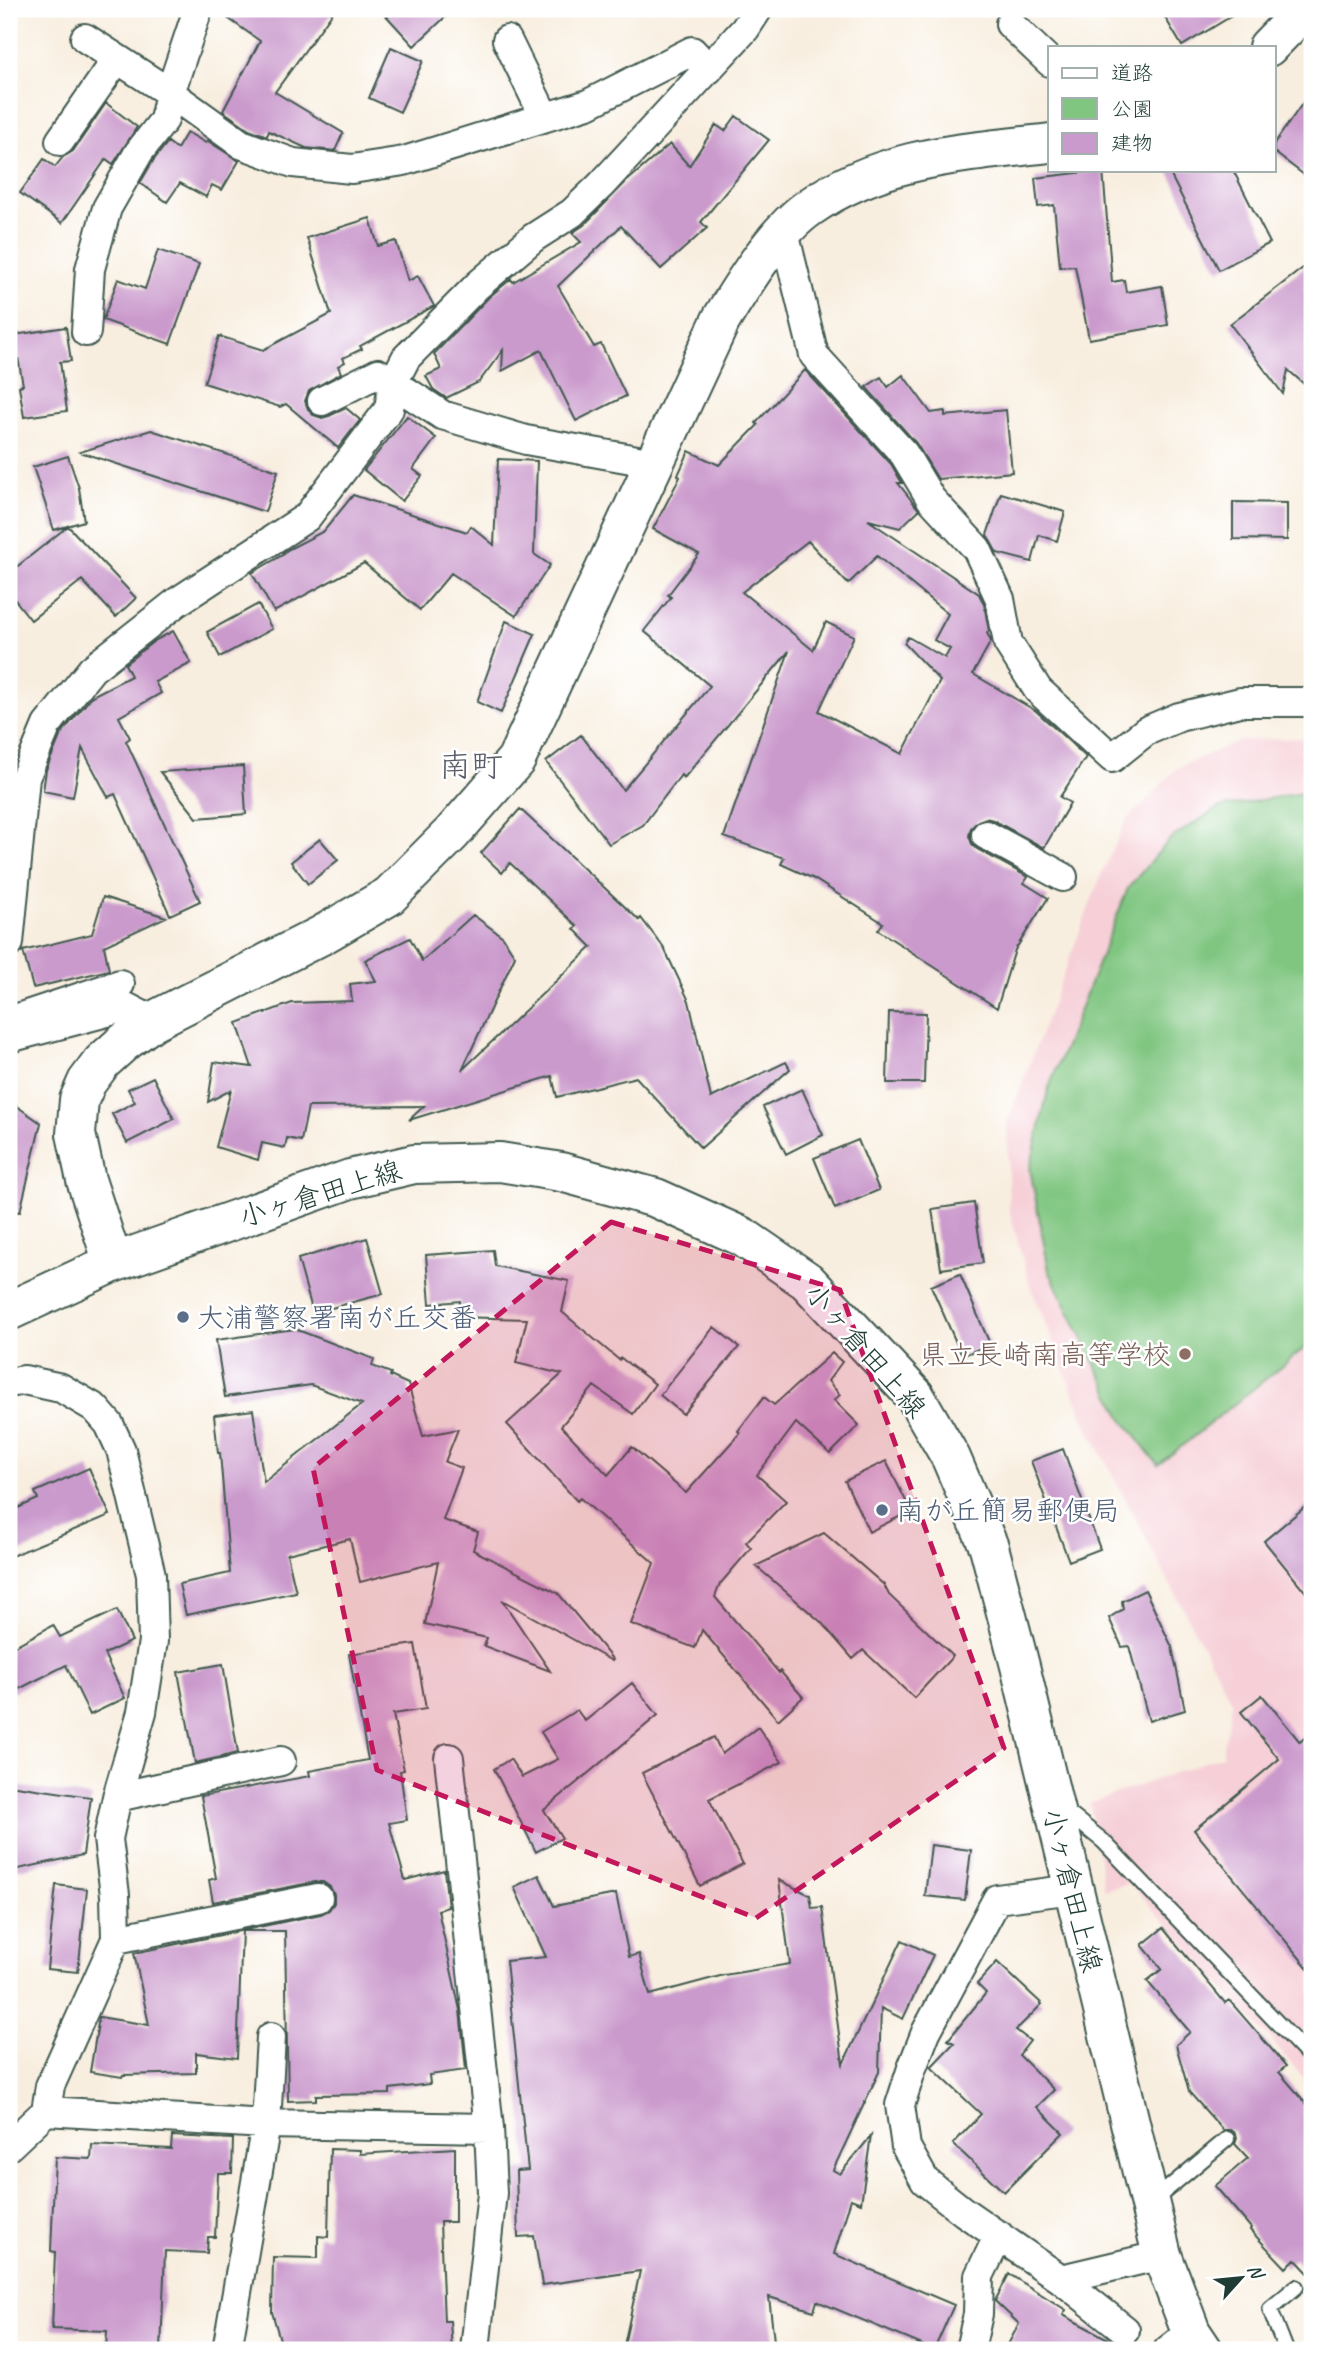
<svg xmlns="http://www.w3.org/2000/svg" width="1321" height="2359" font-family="Caveat,'Klee One',sans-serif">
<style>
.built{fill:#f6cfd7}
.green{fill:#80c681;stroke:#50825a;stroke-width:2}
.building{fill:#ca9acc;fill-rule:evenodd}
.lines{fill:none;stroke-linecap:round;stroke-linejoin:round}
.lane-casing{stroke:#40584e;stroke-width:18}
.street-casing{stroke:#40584e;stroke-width:32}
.secondary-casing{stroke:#40584e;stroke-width:42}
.lane{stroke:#fff;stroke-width:14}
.street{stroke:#fff;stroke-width:28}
.secondary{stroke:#fff;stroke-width:38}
.marked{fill:#c2185b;fill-opacity:0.2;stroke:#c2185b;stroke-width:5;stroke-dasharray:14 9;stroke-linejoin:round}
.service-dot{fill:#5c6f8a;stroke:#fff;stroke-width:2.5}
.education-dot{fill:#8d6e63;stroke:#fff;stroke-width:2.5}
.labels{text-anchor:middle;stroke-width:5;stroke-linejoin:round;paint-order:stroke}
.street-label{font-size:28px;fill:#1f3d34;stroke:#fff}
.service-label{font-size:28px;fill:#4e5e75;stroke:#fff;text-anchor:start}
.education-label{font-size:28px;fill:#785e54;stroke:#fff;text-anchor:end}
.quarter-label{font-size:32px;fill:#5b5e69;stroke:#fff}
</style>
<rect width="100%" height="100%" fill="#fff"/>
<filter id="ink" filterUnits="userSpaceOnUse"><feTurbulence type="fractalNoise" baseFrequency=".0143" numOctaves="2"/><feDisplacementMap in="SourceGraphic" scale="14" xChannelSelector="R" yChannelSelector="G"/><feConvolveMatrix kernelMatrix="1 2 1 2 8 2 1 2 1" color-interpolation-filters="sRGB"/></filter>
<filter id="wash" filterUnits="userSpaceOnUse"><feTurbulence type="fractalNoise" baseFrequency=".00686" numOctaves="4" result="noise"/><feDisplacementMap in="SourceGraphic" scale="28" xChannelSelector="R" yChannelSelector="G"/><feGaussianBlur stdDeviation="1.57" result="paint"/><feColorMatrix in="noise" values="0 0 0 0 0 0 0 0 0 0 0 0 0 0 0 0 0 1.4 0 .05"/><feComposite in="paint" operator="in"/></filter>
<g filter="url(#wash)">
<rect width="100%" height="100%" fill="#f8eedf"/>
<!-- built -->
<path class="built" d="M 1312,738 L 1312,2087 L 1130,1883 L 1104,1890 L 1090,1803 L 1222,1756 L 1232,1702 L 1086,1424 L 1030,1285 L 1009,1210 L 1007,1123 L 1103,870 L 1127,820 L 1178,767 L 1241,740 Z"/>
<!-- green -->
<path class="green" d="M 1312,791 L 1312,1342 L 1158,1465 L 1122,1418 L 1049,1271 L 1030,1169 L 1048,1090 L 1128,888 L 1170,839 L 1218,808 Z"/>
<g id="blocks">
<!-- building -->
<path class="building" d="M 215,9 L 335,9 L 275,92 L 343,133 L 335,151 L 306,148 L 269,131 L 267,136 L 249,129 L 223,111 L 260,41 Z
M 380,9 L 454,9 L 414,46 Z
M 1160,9 L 1243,9 L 1182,46 Z
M 391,47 L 423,61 L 400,112 L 369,98 Z
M 1312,90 L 1312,181 L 1274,152 L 1274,144 Z
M 106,103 L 137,127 L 113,164 L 106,159 L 62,223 L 20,193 L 44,159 L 55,167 L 63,157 L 73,151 Z
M 736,116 L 769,140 L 701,222 L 707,228 L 661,269 L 621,226 L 558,286 L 594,347 L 601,344 L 626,396 L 576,421 L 541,350 L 502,371 L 503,350 L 479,382 L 446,398 L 433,389 L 426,376 L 441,369 L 434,354 L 489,297 L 511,279 L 513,282 L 581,242 L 572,233 L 584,225 L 626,182 L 670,144 L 689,166 L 716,125 L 725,131 Z
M 187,132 L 206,143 L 208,141 L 239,161 L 222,190 L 212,185 L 206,197 L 180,183 L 167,202 L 140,183 L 153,161 L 168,142 L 177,149 Z
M 1103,170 L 1112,282 L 1124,280 L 1126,292 L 1162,286 L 1168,325 L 1089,339 L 1075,266 L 1060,267 L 1054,205 L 1038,207 L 1035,178 Z
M 1168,170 L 1233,170 L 1270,243 L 1219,270 Z
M 370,218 L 378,246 L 396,241 L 408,281 L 418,276 L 434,306 L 360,346 L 362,349 L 343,358 L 345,362 L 338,366 L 341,373 L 309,391 L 305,401 L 308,409 L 313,415 L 322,418 L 329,416 L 346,408 L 360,420 L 338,448 L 286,404 L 280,407 L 204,383 L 219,336 L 263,350 L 331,314 L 307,238 Z
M 158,250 L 199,264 L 170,344 L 103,320 L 118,279 L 145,289 Z
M 1312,261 L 1312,391 L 1288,370 L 1283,394 L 1230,324 Z
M 66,327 L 71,361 L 60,362 L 67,411 L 24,417 L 19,386 L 23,385 L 14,335 Z
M 805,370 L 891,464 L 902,483 L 898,483 L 919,510 L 900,528 L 868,520 L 979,594 L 984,604 L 989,631 L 987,633 L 991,641 L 973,674 L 1036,711 L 1086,757 L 1060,797 L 1070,803 L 1044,848 L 993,820 L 986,818 L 978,821 L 971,828 L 969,836 L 972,844 L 977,849 L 1028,877 L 1024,883 L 1048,898 L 1015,950 L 997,1008 L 878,930 L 883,923 L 814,879 L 781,864 L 784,858 L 724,837 L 789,651 L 684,778 L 681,775 L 643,825 L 609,844 L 546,762 L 581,735 L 623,790 L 710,686 L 644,631 L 671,597 L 668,595 L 699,554 L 653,529 L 680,477 L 678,475 L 689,451 L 719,465 L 758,425 L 756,423 ZM 808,541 L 848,584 L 877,556 L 948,614 L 934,640 L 950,649 L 945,658 L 908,637 L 904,643 L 940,681 L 902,754 L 819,711 L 854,636 L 826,622 L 813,650 L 742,592 Z
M 903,375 L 931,413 L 945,411 L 945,416 L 1006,410 L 1012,472 L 938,479 L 916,443 L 866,387 L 881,377 L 888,387 Z
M 407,416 L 436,438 L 413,469 L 422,476 L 402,501 L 364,470 Z
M 151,430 L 278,471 L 265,512 L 80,452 Z
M 68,456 L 79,488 L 84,521 L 54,530 L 33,467 Z
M 498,459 L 537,461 L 534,554 L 550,565 L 516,616 L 451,573 L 420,610 L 364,563 L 274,612 L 252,573 L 284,554 L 283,553 L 289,549 L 324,531 L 353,495 L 467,532 L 471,526 L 494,545 Z
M 1001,493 L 1065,512 L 1057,541 L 1039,535 L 1032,562 L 997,553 L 987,535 Z
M 1233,502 L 1287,503 L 1287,540 L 1233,539 Z
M 68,526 L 136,598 L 116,617 L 82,580 L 31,620 L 9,592 L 9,573 Z
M 258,604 L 272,629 L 220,657 L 207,632 Z
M 506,621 L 535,634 L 501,713 L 477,702 Z
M 173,631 L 191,663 L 155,682 L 161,693 L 119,717 L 130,738 L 126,741 L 200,901 L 170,915 L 115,794 L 108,797 L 82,748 L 73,797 L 43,791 L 46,770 L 61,734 L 92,696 L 131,676 L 125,664 L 154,641 Z
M 243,766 L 246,814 L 197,818 L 160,772 Z
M 520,809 L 639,920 L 641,918 L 664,948 L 689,1001 L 711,1098 L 786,1062 L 790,1069 L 701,1148 L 636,1077 L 557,1097 L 552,1076 L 409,1120 L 424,1106 L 308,1107 L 301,1141 L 287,1138 L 285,1148 L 262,1143 L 258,1160 L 216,1147 L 231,1090 L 208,1102 L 214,1062 L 252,1067 L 237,1023 L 292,1003 L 352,1001 L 350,984 L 376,981 L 365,960 L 410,938 L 422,961 L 473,915 L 503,937 L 515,956 L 462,1070 L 592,947 L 574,929 L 577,926 L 510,863 L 502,873 L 481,853 Z
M 320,839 L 338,860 L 308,884 L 291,862 Z
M 103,897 L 166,917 L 104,946 L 109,970 L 33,988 L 23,951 L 92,934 Z
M 889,1012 L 926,1013 L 924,1083 L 887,1083 Z
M 153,1077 L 174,1119 L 127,1143 L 112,1114 L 135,1102 L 128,1089 Z
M 802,1089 L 823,1135 L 786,1154 L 763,1107 Z
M 9,1101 L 41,1123 L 20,1212 L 9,1211 Z
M 858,1140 L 879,1190 L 835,1209 L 814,1158 Z
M 974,1203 L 983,1263 L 941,1269 L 932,1209 Z
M 367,1238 L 383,1294 L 313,1313 L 298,1259 Z
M 493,1250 L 495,1266 L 569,1281 L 562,1312 L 619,1360 L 621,1358 L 655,1384 L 633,1414 L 594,1386 L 561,1426 L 608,1475 L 632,1447 L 686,1493 L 740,1433 L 738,1431 L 764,1397 L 774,1405 L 832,1353 L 842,1362 L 828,1381 L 840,1395 L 834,1400 L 859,1425 L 830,1454 L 796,1423 L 757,1475 L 786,1501 L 746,1542 L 751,1548 L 720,1584 L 715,1597 L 779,1673 L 780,1671 L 803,1697 L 778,1720 L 702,1630 L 695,1648 L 631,1624 L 654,1563 L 580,1498 L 577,1501 L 507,1424 L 562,1374 L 516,1363 L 527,1319 L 459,1317 L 460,1301 L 430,1304 L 426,1255 Z
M 960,1274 L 990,1344 L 962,1356 L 931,1286 Z
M 714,1327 L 739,1347 L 683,1414 L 660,1395 Z
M 295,1329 L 374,1359 L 372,1366 L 391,1373 L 390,1376 L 408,1384 L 423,1436 L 458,1429 L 445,1462 L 462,1468 L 443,1520 L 478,1532 L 473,1550 L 558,1593 L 613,1660 L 612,1661 L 502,1600 L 550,1671 L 484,1646 L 487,1638 L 425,1624 L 438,1562 L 360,1582 L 350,1539 L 287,1554 L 296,1592 L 186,1615 L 179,1584 L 230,1573 L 220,1453 L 218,1453 L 214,1415 L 253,1410 L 264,1482 L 362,1404 L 311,1385 L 225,1397 L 216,1340 Z
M 1063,1449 L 1100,1549 L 1069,1561 L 1031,1461 Z
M 886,1461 L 911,1511 L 869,1532 L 845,1481 Z
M 89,1468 L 110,1515 L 9,1557 L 9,1512 L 38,1499 L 35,1492 Z
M 1312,1501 L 1312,1600 L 1264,1541 Z
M 824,1533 L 884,1585 L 889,1595 L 953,1656 L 914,1698 L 863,1650 L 853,1659 L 821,1622 L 756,1566 Z
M 1145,1590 L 1172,1647 L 1185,1710 L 1149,1721 L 1129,1646 L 1122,1647 L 1109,1618 L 1123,1609 L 1122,1601 Z
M 117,1610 L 132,1641 L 104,1654 L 125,1698 L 90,1715 L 66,1665 L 9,1694 L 9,1649 L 53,1625 L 60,1637 Z
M 415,1644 L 426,1709 L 393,1714 L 404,1770 L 400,1771 L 407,1820 L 389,1823 L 405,1880 L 444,1870 L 448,1907 L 438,1910 L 460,2010 L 466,2070 L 429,2075 L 430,2084 L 390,2089 L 390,2094 L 316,2095 L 316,2100 L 288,2101 L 285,1931 L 242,1931 L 237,2058 L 196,2053 L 196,2073 L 123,2075 L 122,2077 L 90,2072 L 99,2017 L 149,2025 L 134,1953 L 321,1914 L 329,1910 L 334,1903 L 334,1894 L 330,1887 L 323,1882 L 315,1882 L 213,1902 L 209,1880 L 216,1878 L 201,1796 L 310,1776 L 309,1771 L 368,1760 L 349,1654 Z
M 223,1664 L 238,1753 L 195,1763 L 178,1672 Z
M 632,1683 L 658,1715 L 544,1810 L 562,1838 L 536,1852 L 494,1769 L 510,1759 L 522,1777 L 558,1759 L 541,1732 L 577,1710 L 585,1721 Z
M 1262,1695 L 1300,1742 L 1312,1731 L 1312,1973 L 1194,1830 L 1279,1759 L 1241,1712 Z
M 758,1727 L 782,1762 L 709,1799 L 743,1864 L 700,1886 L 642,1773 L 714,1737 L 722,1754 Z
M 9,1785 L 91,1797 L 83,1855 L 9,1871 Z
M 931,1845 L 971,1850 L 965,1900 L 925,1896 Z
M 539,1875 L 554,1906 L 616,1894 L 629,1957 L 639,1954 L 650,1995 L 724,1975 L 790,1964 L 779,1880 L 810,1895 L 812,1908 L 822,1907 L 843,2064 L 902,1940 L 933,1955 L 903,2019 L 881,2008 L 879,2072 L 833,2170 L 840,2174 L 871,2136 L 861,2203 L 851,2199 L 834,2254 L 954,2305 L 934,2350 L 817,2301 L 814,2311 L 769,2297 L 775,2350 L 623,2350 L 640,2271 L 542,2285 L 534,2236 L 518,2237 L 516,2171 L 528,2170 L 506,1961 L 546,1957 L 514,1887 Z
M 56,1885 L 87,1889 L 78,1972 L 47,1969 Z
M 1163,1928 L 1225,2003 L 1229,2000 L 1286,2066 L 1279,2072 L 1312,2110 L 1312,2277 L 1295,2259 L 1286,2268 L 1250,2230 L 1251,2228 L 1215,2186 L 1248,2158 L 1235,2144 L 1237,2138 L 1234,2132 L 1230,2130 L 1223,2130 L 1189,2092 L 1176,2045 L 1190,2032 L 1147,1981 L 1162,1969 L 1142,1945 Z
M 997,1962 L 1042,2004 L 1016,2030 L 1030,2041 L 1019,2055 L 1054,2090 L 1037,2107 L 1063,2133 L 1004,2192 L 953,2144 L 981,2114 L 931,2067 L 954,2043 L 948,2040 L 986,1993 L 977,1984 Z
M 172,2136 L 233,2139 L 232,2173 L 218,2173 L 215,2237 L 208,2237 L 207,2253 L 165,2251 L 161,2350 L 106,2350 L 107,2331 L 52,2329 L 55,2252 L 51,2251 L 55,2157 L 91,2159 L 92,2145 L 171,2149 Z
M 455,2148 L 455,2222 L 440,2222 L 444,2321 L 450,2321 L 452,2350 L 283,2350 L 272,2312 L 273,2257 L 318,2258 L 318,2236 L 328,2237 L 330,2149 L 360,2150 L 360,2154 Z
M 1009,2274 L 1066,2310 L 1063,2315 L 1129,2350 L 1005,2350 L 1019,2324 L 995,2301 Z"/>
</g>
</g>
<g filter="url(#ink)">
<use href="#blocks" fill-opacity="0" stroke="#40584e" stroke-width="2"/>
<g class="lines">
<!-- lane casing -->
<g class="lane-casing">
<path id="lane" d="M 1063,1809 L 1103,1841 L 1312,2059
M 1153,2201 L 1227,2139
M 1286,2350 L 1270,2309 L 1296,2287"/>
</g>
<!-- street casing -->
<g class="street-casing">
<path id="street" d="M 1010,24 L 1050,62
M 85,38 L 170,93 L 241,144 L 293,163 L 352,169 L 404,161 L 588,104 L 692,51 L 709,69
M 507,40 L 544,116
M 60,141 L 117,59
M 784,232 L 814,355 L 904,454 L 931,499 L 977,549 L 1000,599 L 1008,643 L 1038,690 L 1112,758 L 1146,731 L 1179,717 L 1240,702 L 1312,702
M 86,332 L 90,269 L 107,208 L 139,152 L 164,120 L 170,93 L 198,9
M 322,401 L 378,373 L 442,415 L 526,440 L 654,463
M 986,835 L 1063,877
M 9,943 L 25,778 L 47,725 L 92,669 L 177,602 L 307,517 L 389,409 L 393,383 L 406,358 L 478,285 L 533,238 L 572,213 L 601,185 L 745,29 L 758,9
M 21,1017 L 120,984
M 9,1038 L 126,1007 L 153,1021
M 9,1383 L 24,1380 L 61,1388 L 95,1408 L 109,1424 L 121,1450 L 151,1575 L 153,1641 L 142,1712 L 117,1797 L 108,1839 L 115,1895 L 116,1939 L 50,2086 L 46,2111 L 9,2146
M 449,1758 L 489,2128 L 492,2193 L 475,2350
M 117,1797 L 281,1761
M 1073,1889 L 997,1899 L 926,2032 L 912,2068 L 900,2105 L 906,2147 L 925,2181 L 964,2212 L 1061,2279 L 1162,2255
M 116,1939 L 318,1898
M 46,2111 L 266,2124 L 489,2128
M 1061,2279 L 1125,2330
M 227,2350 L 266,2124 L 271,2037
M 970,2350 L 978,2314 L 979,2276 L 999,2235
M 1168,2350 L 1191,2332"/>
</g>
<!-- secondary casing -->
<g class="secondary-casing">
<path id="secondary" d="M 1268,47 L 1305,9
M 113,1263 L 86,1180 L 76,1134 L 79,1100 L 87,1082 L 102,1062 L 123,1043 L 153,1021 L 322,935 L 389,896 L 452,833 L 516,760 L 721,320 C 743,284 775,231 810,207 C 883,156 964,153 1050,143
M 9,1311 L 113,1263 L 350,1179 L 414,1164 L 500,1162 L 561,1172 L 656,1198 L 743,1237 L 807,1281 L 915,1396 L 951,1458 L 989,1547 L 1020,1666 L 1162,2255 L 1191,2332 L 1203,2350"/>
</g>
<!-- lane -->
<use href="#lane" class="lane"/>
<!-- street -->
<use href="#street" class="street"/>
<!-- secondary -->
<use href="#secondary" class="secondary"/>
</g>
</g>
<!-- marked area -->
<path class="marked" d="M 611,1222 L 840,1290 L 1004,1748 L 756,1918 L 377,1770 L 313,1468 Z"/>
<!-- markers -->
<g class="service-dot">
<circle cx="183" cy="1317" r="7"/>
<circle cx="882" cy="1510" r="7"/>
</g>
<circle class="education-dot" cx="1185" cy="1354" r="7"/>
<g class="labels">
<!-- street labels -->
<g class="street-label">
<text transform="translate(320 1193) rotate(-17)" y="10">小ヶ倉田上線</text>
<text transform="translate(866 1350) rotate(49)" y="10">小ヶ倉田上線</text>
<text transform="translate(1073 1890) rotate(76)" y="10">小ヶ倉田上線</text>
</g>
<!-- service labels -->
<g class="service-label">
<text x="197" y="1327">大浦警察署南が丘交番</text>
<text x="896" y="1520">南が丘簡易郵便局</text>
</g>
<!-- education labels -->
<g class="education-label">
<text x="1171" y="1364">県立長崎南高等学校</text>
</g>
<!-- quarter labels -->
<g class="quarter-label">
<text x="471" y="776">南町</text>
</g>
</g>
<!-- margin -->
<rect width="1321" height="2359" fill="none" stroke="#fff" stroke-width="35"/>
<!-- legend -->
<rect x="1048" y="46" width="228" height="126" fill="#ffffff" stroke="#a5b1ae" stroke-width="2"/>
<rect x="1062" y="68" width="35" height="10" fill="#ffffff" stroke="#a5b1ae" stroke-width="2"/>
<text x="1111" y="80" font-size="21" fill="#1f3d34">道路</text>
<rect x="1062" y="98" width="35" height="21" fill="#80c681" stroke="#a5b1ae" stroke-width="2"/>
<text x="1111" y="116" font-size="21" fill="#1f3d34">公園</text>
<rect x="1062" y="133" width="35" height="21" fill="#ca9acc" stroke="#a5b1ae" stroke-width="2"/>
<text x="1111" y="150" font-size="21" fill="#1f3d34">建物</text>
<!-- north arrow -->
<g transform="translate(1241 2278) rotate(63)" stroke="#ffffff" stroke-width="5" paint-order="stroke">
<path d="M0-5L12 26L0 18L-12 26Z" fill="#1f3d34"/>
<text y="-10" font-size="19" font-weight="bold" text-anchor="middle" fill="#1f3d34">N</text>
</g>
</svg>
